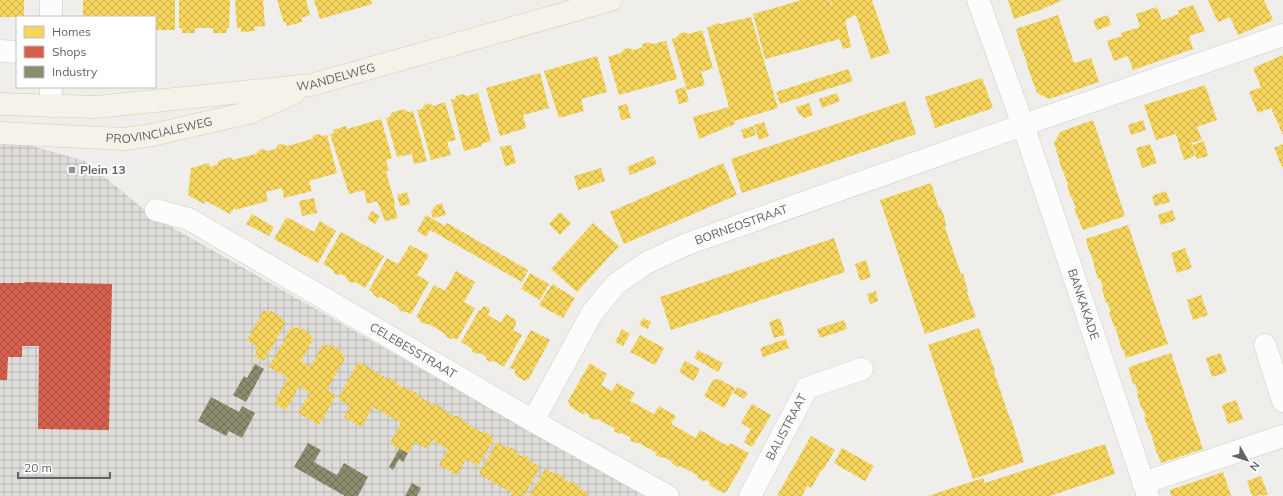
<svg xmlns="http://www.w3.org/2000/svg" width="1283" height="496" font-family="Mulish,sans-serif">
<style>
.industrial{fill:url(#industrial-grid)}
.homes{fill:url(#homes-cross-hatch)}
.shops{fill:url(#shops-cross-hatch)}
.industry{fill:url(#industry-cross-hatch)}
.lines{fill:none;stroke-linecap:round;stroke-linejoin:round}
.minor-casing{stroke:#cbcccc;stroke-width:23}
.major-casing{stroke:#d7ceb8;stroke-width:23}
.minor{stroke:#fdfcfc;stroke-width:22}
.major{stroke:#f4f2e9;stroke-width:22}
.poi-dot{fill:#919496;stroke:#fff;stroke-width:1.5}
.labels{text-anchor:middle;stroke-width:4;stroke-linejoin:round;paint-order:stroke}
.street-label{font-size:12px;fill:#5f6368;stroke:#fff}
.poi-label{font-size:12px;font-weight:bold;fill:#5f6368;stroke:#fff;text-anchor:start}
</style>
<defs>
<pattern id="industrial-grid" width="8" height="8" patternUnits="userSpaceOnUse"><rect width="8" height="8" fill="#dfddda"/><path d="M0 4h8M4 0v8" fill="none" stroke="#b8b7b5"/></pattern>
<pattern id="homes-cross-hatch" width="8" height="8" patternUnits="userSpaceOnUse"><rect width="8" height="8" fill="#f6d55c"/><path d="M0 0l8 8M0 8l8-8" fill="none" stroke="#cab050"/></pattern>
<pattern id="shops-cross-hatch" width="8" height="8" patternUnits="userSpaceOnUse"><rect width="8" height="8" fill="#d6604d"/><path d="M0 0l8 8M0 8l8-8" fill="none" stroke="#a85042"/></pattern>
<pattern id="industry-cross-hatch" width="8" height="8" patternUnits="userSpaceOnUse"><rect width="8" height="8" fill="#8c8c6e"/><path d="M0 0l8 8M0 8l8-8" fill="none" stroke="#70705a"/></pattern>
</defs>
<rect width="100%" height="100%" fill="#efeeea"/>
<!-- industrial -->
<path class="industrial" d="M 0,137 L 85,161 L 152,216 L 645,496 L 0,496 Z"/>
<!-- homes -->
<path class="homes" d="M 0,0 L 24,0 L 24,17 L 0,17 Z
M 83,0 L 175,0 L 175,30 L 155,30 L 155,17 L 83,17 Z
M 179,0 L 230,0 L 229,28 L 227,28 L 226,33 L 213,33 L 213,28 L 195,28 L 195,33 L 182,33 L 182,28 L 179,28 Z
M 235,0 L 263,0 L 265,26 L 254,27 L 255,31 L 241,32 L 241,28 L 237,28 Z
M 277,0 L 306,0 L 310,15 L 301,18 L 302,22 L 287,26 L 286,22 L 284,23 Z
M 314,0 L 371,0 L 372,4 L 320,19 Z
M 802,0 L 830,0 L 833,11 L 831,0 L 872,0 L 890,53 L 871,59 L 856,15 L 845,20 L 851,47 L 843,49 L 840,39 L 765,59 L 753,14 Z
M 1008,0 L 1063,0 L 1040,10 L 1014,19 Z
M 1210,0 L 1264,0 L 1273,20 L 1238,35 L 1230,17 L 1218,22 L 1208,1 Z
M 1193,5 L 1205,31 L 1189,36 L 1193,49 L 1133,70 L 1128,56 L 1114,61 L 1107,41 L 1122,36 L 1121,33 L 1140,27 L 1136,14 L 1157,7 L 1162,20 L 1179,14 L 1178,10 Z
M 1058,15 L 1074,63 L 1091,58 L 1099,82 L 1049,99 L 1037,93 L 1026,62 L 1027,62 L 1018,39 L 1019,39 L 1016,29 Z
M 1108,15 L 1111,25 L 1097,30 L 1093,20 Z
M 751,17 L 778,108 L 734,121 L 735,124 L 699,139 L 693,117 L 729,107 L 707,28 L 717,23 L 721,24 Z
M 702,30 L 713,68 L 701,72 L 705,85 L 687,90 L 672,39 L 676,38 L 679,34 L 685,32 L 689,34 Z
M 666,41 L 677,79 L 619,95 L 608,57 L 621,53 L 624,49 L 629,48 L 633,50 L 641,48 L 643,44 L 648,42 L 652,44 Z
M 1283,55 L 1283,135 L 1271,108 L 1258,113 L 1249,92 L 1261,87 L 1253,68 Z
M 597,56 L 607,92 L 581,99 L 584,111 L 559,118 L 544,71 Z
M 848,69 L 853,81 L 780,104 L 776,92 Z
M 540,73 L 549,108 L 523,115 L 526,128 L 500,136 L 486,88 Z
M 982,78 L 993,108 L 935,128 L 925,97 Z
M 1205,85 L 1217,120 L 1197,127 L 1202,140 L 1191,143 L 1195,156 L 1184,160 L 1176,134 L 1156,140 L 1144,105 Z
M 685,87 L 689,101 L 679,104 L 675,90 Z
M 478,93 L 491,141 L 481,144 L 482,146 L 464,151 L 451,100 L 455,99 L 456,96 L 463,94 L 466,96 Z
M 837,93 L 840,101 L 822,108 L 819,99 Z
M 905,101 L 916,134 L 742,193 L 731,159 Z
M 445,102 L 456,140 L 447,142 L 451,155 L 431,160 L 417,110 L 422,109 L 424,105 L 430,103 L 433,106 Z
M 809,103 L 813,115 L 805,118 L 799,114 L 796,107 Z
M 627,104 L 631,118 L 621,120 L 618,106 Z
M 404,109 L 408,112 L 413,111 L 427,161 L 414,164 L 412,154 L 397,157 L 386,118 L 390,117 L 391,113 Z
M 381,119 L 392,158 L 386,160 L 389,171 L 386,171 L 395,204 L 394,205 L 398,218 L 385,221 L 377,201 L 367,204 L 364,190 L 349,194 L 330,134 L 334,133 L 333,130 L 346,126 L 347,129 Z
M 1093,120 L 1125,216 L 1083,230 L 1074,208 L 1076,208 L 1072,198 L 1071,198 L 1067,185 L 1068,184 L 1059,161 L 1059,159 L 1054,143 L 1060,132 Z
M 1143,120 L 1146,130 L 1131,135 L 1128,125 Z
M 764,122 L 769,136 L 759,140 L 754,125 Z
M 753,126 L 756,135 L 744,139 L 741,130 Z
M 318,134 L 322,136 L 327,135 L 337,173 L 309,181 L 312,191 L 284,198 L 282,188 L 266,192 L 268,201 L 235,210 L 235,207 L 230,214 L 206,201 L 204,204 L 188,195 L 191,168 L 209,163 L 210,167 L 218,164 L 218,161 L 231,157 L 232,160 L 256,154 L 259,150 L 263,149 L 267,151 L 276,149 L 278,145 L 283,144 L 287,146 L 312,139 L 314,135 Z
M 1204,141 L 1208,156 L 1197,159 L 1192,145 Z
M 1150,144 L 1157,163 L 1142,168 L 1136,148 Z
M 1283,144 L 1283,169 L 1274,148 Z
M 511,145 L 516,163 L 505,166 L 500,147 Z
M 653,156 L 657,164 L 630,175 L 627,167 Z
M 723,163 L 737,195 L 624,244 L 610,212 Z
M 601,168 L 605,181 L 578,190 L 574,176 Z
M 931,183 L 939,208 L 940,207 L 944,216 L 946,226 L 945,227 L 961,274 L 963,273 L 968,292 L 967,293 L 976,317 L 925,334 L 880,200 Z
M 1166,191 L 1170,202 L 1155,206 L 1152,196 Z
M 407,192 L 410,204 L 400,206 L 397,195 Z
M 314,198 L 317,213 L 302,216 L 299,201 Z
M 442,203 L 446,215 L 433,218 L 431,212 L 436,205 Z
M 1172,210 L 1176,220 L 1161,225 L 1158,215 Z
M 372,211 L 380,216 L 375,224 L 367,219 Z
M 560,212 L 571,223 L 560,235 L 549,224 Z
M 252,214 L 274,227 L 269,236 L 246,224 Z
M 426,215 L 445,226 L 447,223 L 528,270 L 522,282 L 430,230 L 426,237 L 417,231 Z
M 286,218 L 289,218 L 314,232 L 320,221 L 336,231 L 318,263 L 274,239 Z
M 593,223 L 619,246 L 577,292 L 551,269 Z
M 1128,225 L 1168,344 L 1126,358 L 1123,349 L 1122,350 L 1115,326 L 1114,326 L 1109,313 L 1111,312 L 1107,302 L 1106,303 L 1102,289 L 1103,288 L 1100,279 L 1098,279 L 1094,266 L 1094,263 L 1086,242 L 1087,242 L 1086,239 Z
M 341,232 L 384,256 L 365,288 L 355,282 L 352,283 L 348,281 L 346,277 L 341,274 L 338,275 L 334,273 L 332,269 L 323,264 Z
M 834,238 L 845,272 L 671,330 L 660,297 Z
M 410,245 L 429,255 L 417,275 L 429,282 L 411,314 L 407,312 L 403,312 L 399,310 L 398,307 L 390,302 L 381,297 L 378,298 L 374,295 L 372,292 L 369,290 L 387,258 L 398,264 Z
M 1185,248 L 1192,268 L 1177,273 L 1171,253 Z
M 866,260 L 871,277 L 860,281 L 855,264 Z
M 456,271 L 475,282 L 464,302 L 475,308 L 457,340 L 454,338 L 450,339 L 446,336 L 444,333 L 436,328 L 428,324 L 425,324 L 420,322 L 419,318 L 416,317 L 434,285 L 445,291 Z
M 530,273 L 549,284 L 540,300 L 521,289 Z
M 552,284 L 575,298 L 563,318 L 539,305 Z
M 876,291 L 878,301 L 870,304 L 867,294 Z
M 1201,295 L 1208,315 L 1193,320 L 1187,300 Z
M 484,306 L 490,309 L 488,315 L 501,323 L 506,314 L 516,320 L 516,324 L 513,330 L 522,335 L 504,367 L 494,361 L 491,362 L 487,360 L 485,356 L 480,353 L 476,354 L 472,351 L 471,348 L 461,342 L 479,310 L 480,311 Z
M 264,310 L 268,312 L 271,311 L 281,317 L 282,320 L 286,322 L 264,361 L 254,356 L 257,351 L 255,349 L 257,346 L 247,340 Z
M 643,318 L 651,322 L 648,329 L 639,325 Z
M 780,318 L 785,335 L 774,338 L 769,322 Z
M 844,320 L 847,329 L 820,338 L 817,329 Z
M 292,326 L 296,328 L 299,327 L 309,332 L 310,336 L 314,338 L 301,361 L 310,366 L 303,379 L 324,343 L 328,346 L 331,345 L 341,351 L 342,354 L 346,356 L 327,390 L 336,395 L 319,425 L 298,413 L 310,393 L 299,386 L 286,410 L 274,403 L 288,378 L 269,367 Z
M 979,328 L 995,371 L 994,372 L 1010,419 L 1011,419 L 1024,462 L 973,479 L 928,345 Z
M 622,329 L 630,334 L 623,346 L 615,342 Z
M 531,330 L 550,340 L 528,380 L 526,379 L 525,381 L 515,375 L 515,370 L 511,368 L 510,370 L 509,369 Z
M 640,335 L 664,348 L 655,365 L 630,352 Z
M 786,339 L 789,348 L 763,357 L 760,348 Z
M 698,350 L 723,363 L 718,372 L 694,358 Z
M 1171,353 L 1203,449 L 1161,463 L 1158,454 L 1157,454 L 1150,430 L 1149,430 L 1144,417 L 1146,417 L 1142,407 L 1141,407 L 1137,394 L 1138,393 L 1135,383 L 1133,384 L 1129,370 L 1129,367 Z
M 1220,353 L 1227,372 L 1212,377 L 1206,358 Z
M 685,361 L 700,369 L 694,381 L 679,372 Z
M 358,362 L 364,364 L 377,373 L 388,379 L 391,378 L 396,382 L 398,385 L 408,390 L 411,390 L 417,393 L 418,396 L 434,405 L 437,405 L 443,408 L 444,411 L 449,414 L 454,416 L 458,416 L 463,420 L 465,422 L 481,432 L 484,431 L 490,435 L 494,439 L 478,466 L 466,459 L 457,475 L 439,465 L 448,449 L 432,440 L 427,449 L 415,442 L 408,453 L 399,449 L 390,443 L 401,423 L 373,407 L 361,427 L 344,417 L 350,406 L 338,399 Z
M 590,363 L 607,374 L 601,385 L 612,391 L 617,383 L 635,393 L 630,401 L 654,414 L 659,406 L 676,416 L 671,424 L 684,431 L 695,438 L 700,430 L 728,446 L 730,443 L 749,453 L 727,491 L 723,493 L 709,485 L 710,482 L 706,480 L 703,481 L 698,478 L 697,475 L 680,466 L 677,467 L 673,464 L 671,461 L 664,457 L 661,458 L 656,455 L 655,452 L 639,443 L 636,443 L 631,441 L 630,437 L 622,433 L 619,434 L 614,431 L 614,428 L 597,419 L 594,420 L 589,417 L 588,414 L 585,412 L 584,415 L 570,406 L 568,401 Z
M 719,379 L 735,388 L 724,408 L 704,396 L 713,380 Z
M 737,387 L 748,393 L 744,399 L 733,393 Z
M 1236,400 L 1243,419 L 1228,424 L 1222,405 Z
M 752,404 L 771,415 L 752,447 L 744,442 L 751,429 L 741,423 Z
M 811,436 L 835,450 L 823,470 L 822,469 L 811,488 L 807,486 L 802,496 L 777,496 Z
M 497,442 L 507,448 L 510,447 L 515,450 L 516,453 L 521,456 L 524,455 L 529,458 L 530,461 L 540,467 L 524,496 L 511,496 L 512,493 L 479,474 Z
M 1105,444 L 1115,474 L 1050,496 L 928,496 L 983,478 L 985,483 Z
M 842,448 L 874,466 L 865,481 L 834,463 Z
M 545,469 L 555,474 L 559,474 L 563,476 L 564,479 L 569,482 L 572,482 L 577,484 L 578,487 L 588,493 L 586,496 L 529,496 Z
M 1223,472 L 1231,496 L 1171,496 L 1170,490 Z
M 1261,476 L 1268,495 L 1252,496 L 1247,481 Z"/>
<!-- shops -->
<path class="shops" d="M 25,282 L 112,284 L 109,430 L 38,429 L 39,346 L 22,346 L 22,357 L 8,357 L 7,380 L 0,380 L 0,283 L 24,283 Z"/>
<!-- industry -->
<path class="industry" d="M 255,364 L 264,369 L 246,402 L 233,395 L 244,376 L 247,378 Z
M 211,397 L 239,412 L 242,406 L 255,413 L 242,438 L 229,431 L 226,436 L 198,421 Z
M 308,443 L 321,450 L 314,462 L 326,469 L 337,475 L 344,463 L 368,477 L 358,496 L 345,496 L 294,467 Z
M 399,449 L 408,453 L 403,462 L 399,459 L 393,470 L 389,467 Z
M 412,483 L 421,488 L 417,496 L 405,496 Z"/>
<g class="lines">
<!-- minor casing -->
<g class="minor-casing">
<g id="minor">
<path id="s1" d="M 978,0 L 1023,125 L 1148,496"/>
<path d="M 51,17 L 51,0"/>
<path d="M 0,51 L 17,52"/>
<path d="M 51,87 L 51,106"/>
<path id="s2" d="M 156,210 L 189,219 L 533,421 L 668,496"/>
<path d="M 1265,345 L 1283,401"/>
<path id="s3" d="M 533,421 L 592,313 L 616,284 L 648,262 L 687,244 L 1023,125 L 1283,35"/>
<path d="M 1143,483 L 1283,436"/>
<path id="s4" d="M 750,496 L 807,388 L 862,369"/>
</g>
</g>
<!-- major casing -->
<g class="major-casing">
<g id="major">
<path id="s5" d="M 0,104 L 96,107 L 311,85 L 611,0"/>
<path id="s6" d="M 0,133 L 125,139 L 152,135 L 252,112 L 294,93"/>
</g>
</g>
<!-- minor -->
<use href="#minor" class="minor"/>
<!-- major -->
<use href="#major" class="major"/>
</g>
<!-- markers -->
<rect class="poi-dot" x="68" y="166" width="8" height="8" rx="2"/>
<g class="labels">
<!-- street labels -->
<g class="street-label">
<text dy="4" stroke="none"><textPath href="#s5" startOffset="338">WANDELWEG</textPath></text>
<text dy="4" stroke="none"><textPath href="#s6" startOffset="160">PROVINCIALEWEG</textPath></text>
<text dy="4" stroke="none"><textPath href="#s3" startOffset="300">BORNEOSTRAAT</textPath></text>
<text dy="4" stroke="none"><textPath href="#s1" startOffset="322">BANKAKADE</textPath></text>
<text dy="4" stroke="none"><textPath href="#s2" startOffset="294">CELEBESSTRAAT</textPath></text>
<text dy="4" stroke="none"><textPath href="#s4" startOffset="78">BALISTRAAT</textPath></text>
</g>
<!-- poi labels -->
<g class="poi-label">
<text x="80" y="174">Plein 13</text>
</g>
</g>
<!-- legend -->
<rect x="16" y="16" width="140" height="72" fill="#ffffff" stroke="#bfc1c3"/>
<rect x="24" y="26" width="20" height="12" fill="#f6d55c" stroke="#bfc1c3"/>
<text x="52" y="36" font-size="12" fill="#5f6368">Homes</text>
<rect x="24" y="46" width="20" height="12" fill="#d6604d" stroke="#bfc1c3"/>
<text x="52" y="56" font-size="12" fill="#5f6368">Shops</text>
<rect x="24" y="66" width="20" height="12" fill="#8c8c6e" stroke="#bfc1c3"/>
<text x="52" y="76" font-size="12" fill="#5f6368">Industry</text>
<!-- north arrow -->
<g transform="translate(1247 460) rotate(129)" stroke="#ffffff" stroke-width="3" paint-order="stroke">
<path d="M0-3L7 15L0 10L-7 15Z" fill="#5f6368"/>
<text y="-6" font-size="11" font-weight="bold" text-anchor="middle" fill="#5f6368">N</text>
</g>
<!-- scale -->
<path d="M18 472v6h92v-6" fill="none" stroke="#5f6368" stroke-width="2"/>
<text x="24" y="472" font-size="12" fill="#5f6368" stroke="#ffffff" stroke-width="3" paint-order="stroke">20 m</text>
</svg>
